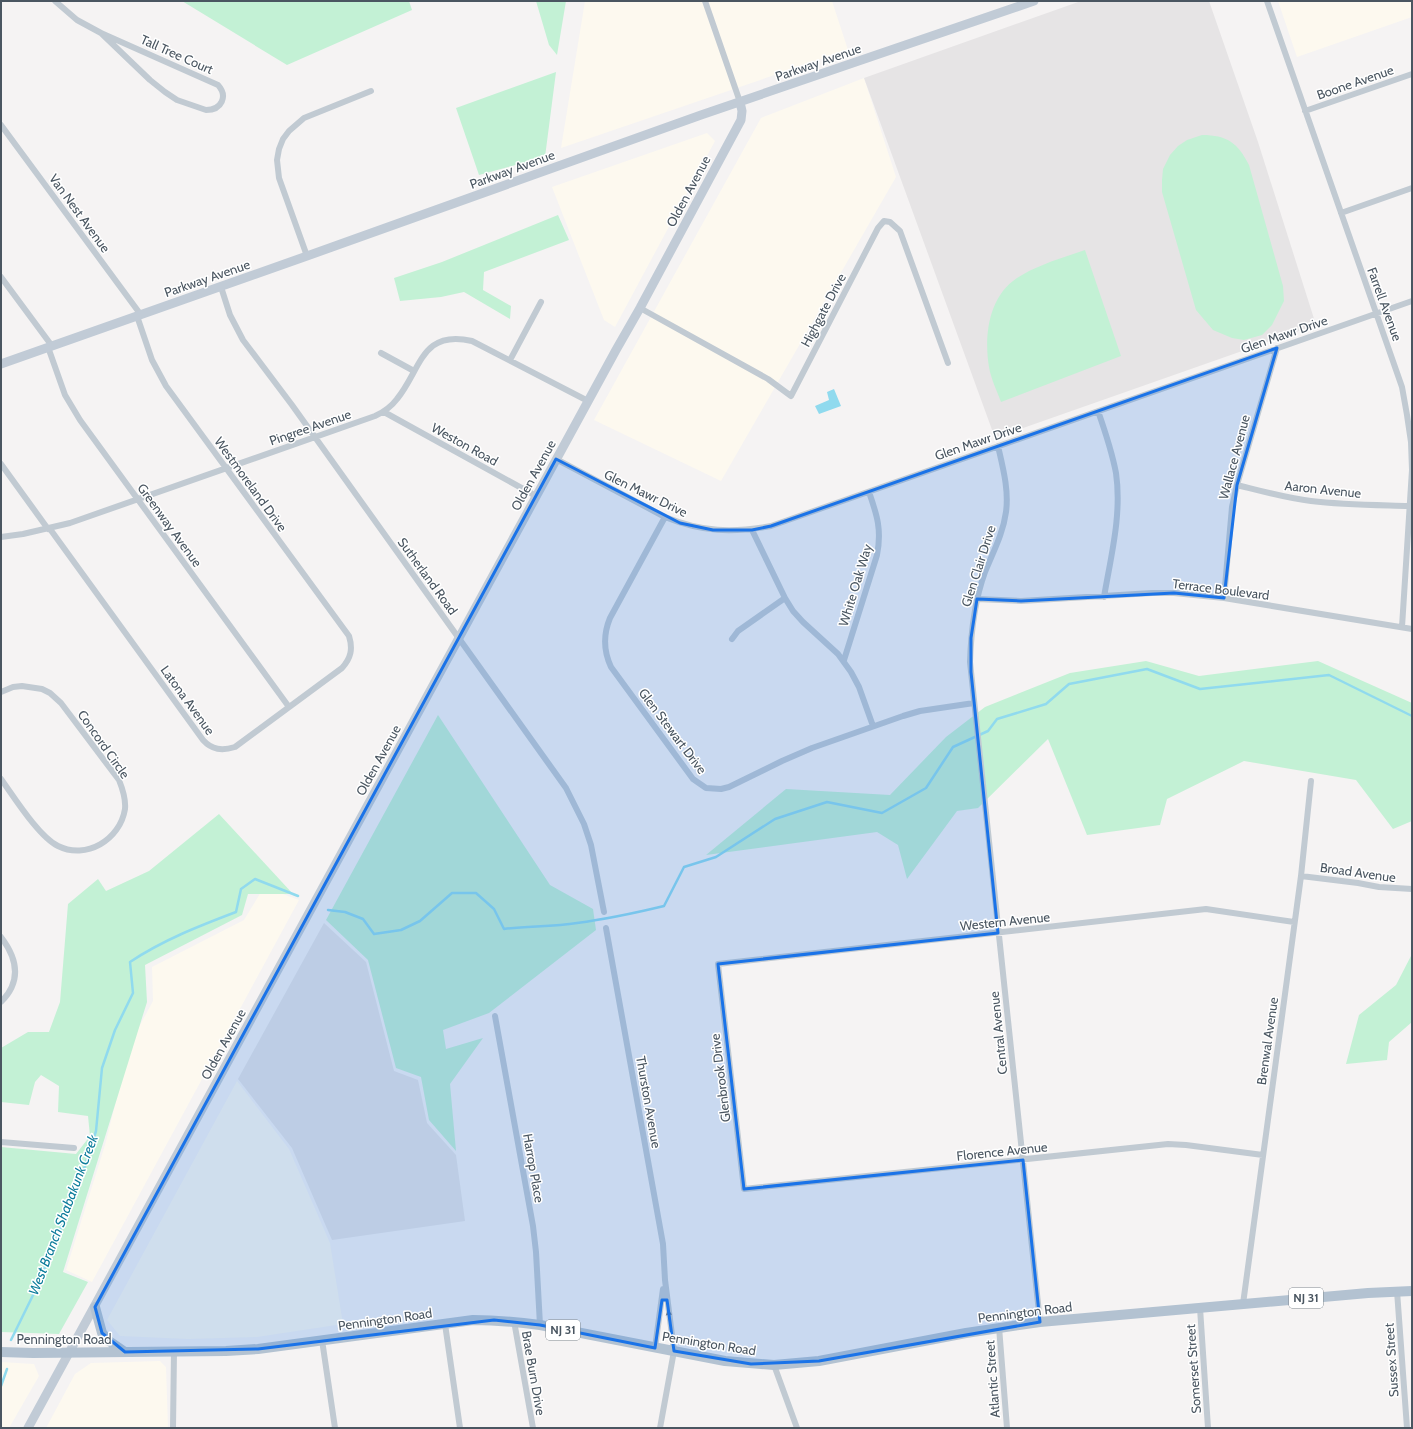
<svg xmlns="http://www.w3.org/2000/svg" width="1413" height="1429" font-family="Cabin,sans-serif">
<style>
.commercial{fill:#fdf9ef}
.education{fill:#e6e4e5}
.green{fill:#c3f1d5}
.water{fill:#90daee}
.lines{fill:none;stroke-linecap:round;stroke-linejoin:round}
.stream{stroke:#90daee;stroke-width:2.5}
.minor{stroke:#c1cad2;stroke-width:6}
.secondary{stroke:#c1cbd6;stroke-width:9}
.primary{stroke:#b3c2d1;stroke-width:10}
.oneway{fill:#6e7983}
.marked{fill:#1a73e8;fill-opacity:0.2;stroke:#1a73e8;stroke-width:3;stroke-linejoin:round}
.labels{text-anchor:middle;stroke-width:3;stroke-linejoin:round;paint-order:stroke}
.shield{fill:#fff;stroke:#808990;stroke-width:1}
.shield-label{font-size:12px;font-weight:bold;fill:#4a5661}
.street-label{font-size:13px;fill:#4a5661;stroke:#fff}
.water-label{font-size:14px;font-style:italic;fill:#0c7c9b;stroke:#fff}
</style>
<rect width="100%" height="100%" fill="#f5f3f3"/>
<!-- commercial -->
<path class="commercial" d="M 585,1 L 832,1 L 848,50 L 561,148 Z
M 1278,1 L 1412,1 L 1412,17 L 1297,57 Z
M 864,78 L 896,177 L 721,481 L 594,420 L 761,118 Z
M 707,133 L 715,141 L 615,327 L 604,320 L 552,187 Z
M 264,887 L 299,900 L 92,1282 L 66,1270 L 105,1145 L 131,1042 L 153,1001 L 152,967 L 244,920 Z
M 237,1081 L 289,1149 L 330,1243 L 343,1324 L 257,1337 L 188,1339 L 120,1336 L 107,1320 Z
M 160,1361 L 166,1367 L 168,1428 L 46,1428 L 75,1374 L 91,1363 Z
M 1,1362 L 34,1364 L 39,1376 L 9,1428 L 1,1428 Z"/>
<!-- education -->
<path class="education" d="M 1081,1 L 1209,1 L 1258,142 L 1316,325 L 995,438 L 864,78 Z
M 324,923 L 366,962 L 394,1071 L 418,1080 L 427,1123 L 456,1155 L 465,1221 L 332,1240 L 292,1148 L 238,1079 Z"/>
<!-- green -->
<path class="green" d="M 182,1 L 409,1 L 412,10 L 287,65 Z
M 536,1 L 566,1 L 557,55 L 549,45 Z
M 556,72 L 545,157 L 479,175 L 456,108 Z
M 1202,135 C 1227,135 1238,143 1249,165 L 1283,286 L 1284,301 L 1272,325 L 1262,335 L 1244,340 L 1232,338 L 1213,330 L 1196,310 L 1162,192 L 1162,180 L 1163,169 L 1170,155 L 1178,146 L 1187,140 Z
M 558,215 L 569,240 L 484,272 L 483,290 L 511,306 L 510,319 L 464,292 L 441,297 L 400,301 L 394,278 L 442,262 Z
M 1085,250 L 1121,356 L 1001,402 C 997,391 991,379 989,367 C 984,337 988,297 1017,278 C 1037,265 1062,258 1085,250 Z
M 1146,661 L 1199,676 L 1318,661 L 1412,703 L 1412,821 L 1393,829 L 1356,780 L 1244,761 L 1167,799 L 1160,825 L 1087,835 L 1048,739 L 978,808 L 957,811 L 907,879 L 898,845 L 877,832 L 706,855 L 786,789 L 890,795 L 946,737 L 985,707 L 1070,673 Z
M 438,715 L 550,885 L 593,909 L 596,930 L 489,1013 L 443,1030 L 446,1049 L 483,1038 L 450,1084 L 456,1151 L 429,1120 L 421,1077 L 396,1068 L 368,960 L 326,920 Z
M 219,814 L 293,894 L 248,894 L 242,915 L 145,965 L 147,1002 L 63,1272 L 88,1282 L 59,1334 L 1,1332 L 1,1147 L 76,1154 L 90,1136 L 88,1116 L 58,1112 L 59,1086 L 41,1075 L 35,1082 L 29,1105 L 1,1102 L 1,1048 L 28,1032 L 49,1032 L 60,1002 L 68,904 L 98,879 L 106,891 L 149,871 Z
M 1412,954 L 1412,1022 L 1389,1042 L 1387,1060 L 1346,1064 L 1359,1015 L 1396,985 Z"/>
<!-- water -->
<path class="water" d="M 834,389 L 841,406 L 819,414 L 815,406 L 829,400 L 827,392 Z"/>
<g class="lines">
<!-- stream -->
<path class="stream" d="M 328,910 L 345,912 L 363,919 L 374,934 L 401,930 L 420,921 L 452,893 L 476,893 L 494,909 L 504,929 C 528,926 553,927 577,923 C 607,919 635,913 664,906 L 684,867 L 716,857 L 775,819 L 827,802 L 882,813 L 926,788 L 953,747 L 988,731 L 997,719 L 1046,704 L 1069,684 L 1147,669 L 1200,689 L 1329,675 L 1412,716
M 11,1340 L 37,1287 L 82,1175 L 96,1131 L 102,1068 L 115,1030 L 133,993 L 130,962 C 163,940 199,926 236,912 L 241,889 L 255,879 L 298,896
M 1,1386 L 7,1369"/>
<!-- minor -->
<path class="minor" d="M 55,1 L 77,20 L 101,33
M 705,1 L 740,102
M 1267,1 L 1402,387 L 1407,415 L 1411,442 L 1412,470 L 1402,627
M 101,33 L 218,85 C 228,96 222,110 206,110 L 177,100 L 165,92 L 150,80 Z
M 1305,111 L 1412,74
M 1,125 L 141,315
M 1341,213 L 1412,188
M 307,256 L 279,178 L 277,160 L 279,149 L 283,139 L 289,131 L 304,118 L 371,91
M 1,277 L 52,346
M 221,287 L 230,315 L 243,340 L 292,405 L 566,788 L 584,824 L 591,845 L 604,912
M 640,308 L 768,379 L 791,396 L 878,228 L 884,221 L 890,222 L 900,231 L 948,363
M 48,347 L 65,395 L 80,420 L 289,707
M 381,353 L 414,371
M 510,360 L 541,302
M 1098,411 C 1105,431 1112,452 1116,473 C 1122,514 1111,556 1104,597
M 384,412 L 536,496
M 998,446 C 1003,468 1009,490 1006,512 C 1003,534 993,552 985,572 C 974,602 971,631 970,662 L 1040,1322
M 556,459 L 665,517 C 702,532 732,533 771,526 L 1412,301
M 1,464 L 48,529
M 1237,485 C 1261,491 1286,498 1311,501 C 1344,505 1377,505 1409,506
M 665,517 L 610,618 C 603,635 603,650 611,667 L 693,779 L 706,788 L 721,789 L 729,787 L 782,761 L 812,748 L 903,716 L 920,711 L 974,703
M 50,529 L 203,740 C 212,750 222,751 235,747 L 342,668 C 351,658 353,649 349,636 L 166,386 L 152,360 L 137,316
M 752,530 L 785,598 L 793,611 L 803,622 L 838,654 L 851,672 L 859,687 L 873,726
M 1,537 L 23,534 L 70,523 L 375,416 C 384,412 391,407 397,399 C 421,370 421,329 472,341 L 588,401
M 1224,598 L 1232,507 L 1237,485 L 1277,348
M 977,599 L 1021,601 L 1152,593 L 1174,593 L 1224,598 L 1412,629
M 732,639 L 738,631 L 785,598
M 844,660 L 877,555 C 882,530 877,515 869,492
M 1,692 L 13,687 L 22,686 L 42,689 L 50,693 L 61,703 L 119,780 C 123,790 126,799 125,809 C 120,840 86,860 58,846 C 39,837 14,797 1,779
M 1301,876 L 1358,883 L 1379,887 L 1412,889
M 606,928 L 663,1244 L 665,1280 L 674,1351 L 660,1428
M 1,937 C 17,958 22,981 1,1002
M 495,1016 L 533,1226 L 536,1252 L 540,1325
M 1,1142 L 74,1148
M 1263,1155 L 1186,1145 L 1168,1144 L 744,1189 L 718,964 L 1206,909 L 1294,922
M 1397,1291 L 1407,1428
M 1243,1304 L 1301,876 L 1311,781
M 1200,1308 L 1208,1428
M 514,1321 L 533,1428
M 445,1324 L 460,1428
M 999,1327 L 1007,1428
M 322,1340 L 335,1428
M 655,1348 L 663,1289
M 774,1365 L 797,1428
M 173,1428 L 174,1351"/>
<!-- secondary -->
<path class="secondary" d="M 1,364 L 307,256 L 701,115 L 1034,1
M 28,1428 L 616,350 L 640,308 L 741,120 L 742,111 L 740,102"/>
<!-- primary -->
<path class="primary" d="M 95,1307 L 102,1333 L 109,1341 L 125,1352
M 1,1352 L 33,1353 L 226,1351 L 258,1349 L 473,1320 C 496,1320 518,1322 540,1325 L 725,1361 L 774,1365 L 819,1361 L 966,1333 L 1040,1322 L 1368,1293 L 1412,1291"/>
</g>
<!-- one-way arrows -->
<defs><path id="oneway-solid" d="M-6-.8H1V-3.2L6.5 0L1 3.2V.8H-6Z"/></defs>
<use class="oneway" href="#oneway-solid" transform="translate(669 1316) rotate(-98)"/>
<!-- marked area -->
<path class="marked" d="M 1277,348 L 1237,485 L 1224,598 L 1174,593 L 1021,601 L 977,599 L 971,638 L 971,672 L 998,933 L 718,964 L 744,1189 L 1023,1160 L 1040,1322 L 819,1361 L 751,1364 L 674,1351 L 667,1300 L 662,1300 L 655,1348 L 540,1325 L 494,1320 L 258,1349 L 125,1352 L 102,1333 L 95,1307 L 556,459 L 680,523 L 713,530 L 752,530 L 771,526 Z"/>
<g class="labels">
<!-- shield labels -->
<g class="shield">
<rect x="1289" y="1288" width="34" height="20" rx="3"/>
<rect x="546" y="1320" width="34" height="20" rx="3"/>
</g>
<g class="shield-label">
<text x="1306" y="1302">NJ 31</text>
<text x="563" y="1334">NJ 31</text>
</g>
<!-- street labels -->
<g class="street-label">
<text transform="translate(177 54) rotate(24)" y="5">Tall Tree Court</text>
<text transform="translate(818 62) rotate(-19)" y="5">Parkway Avenue</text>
<text transform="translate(1355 82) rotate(-19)" y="5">Boone Avenue</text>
<text transform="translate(512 169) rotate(-20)" y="5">Parkway Avenue</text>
<text transform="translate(688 191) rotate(-62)" y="5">Olden Avenue</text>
<text transform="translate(80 213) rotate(54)" y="5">Van Nest Avenue</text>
<text transform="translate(207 278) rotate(-19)" y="5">Parkway Avenue</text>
<text transform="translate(1385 304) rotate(70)" y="5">Farrell Avenue</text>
<text transform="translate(823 310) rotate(-62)" y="5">Highgate Drive</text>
<text transform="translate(1284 334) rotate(-19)" y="5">Glen Mawr Drive</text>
<text transform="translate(310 427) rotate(-19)" y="5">Pingree Avenue</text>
<text transform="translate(978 441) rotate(-19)" y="5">Glen Mawr Drive</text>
<text transform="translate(465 444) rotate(29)" y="5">Weston Road</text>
<text transform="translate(1234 457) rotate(-75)" y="5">Wallace Avenue</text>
<text transform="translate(533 475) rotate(-61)" y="5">Olden Avenue</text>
<text transform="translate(251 484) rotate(54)" y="5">Westmoreland Drive</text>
<text transform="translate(1323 489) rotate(6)" y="5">Aaron Avenue</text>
<text transform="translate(646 493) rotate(26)" y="5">Glen Mawr Drive</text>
<text transform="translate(170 525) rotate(54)" y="5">Greenway Avenue</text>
<text transform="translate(978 566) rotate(-72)" y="5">Glen Clair Drive</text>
<text transform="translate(428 576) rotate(54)" y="5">Sutherland Road</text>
<text transform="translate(855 585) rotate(-73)" y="5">White Oak Way</text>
<text transform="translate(1221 589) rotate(7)" y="5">Terrace Boulevard</text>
<text transform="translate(188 700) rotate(54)" y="5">Latona Avenue</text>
<text transform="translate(673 731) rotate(53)" y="5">Glen Stewart Drive</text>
<text transform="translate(104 744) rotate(55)" y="5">Concord Circle</text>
<text transform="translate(378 760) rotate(-61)" y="5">Olden Avenue</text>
<text transform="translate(1358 872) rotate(8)" y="5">Broad Avenue</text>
<text transform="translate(1005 921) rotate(-6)" y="5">Western Avenue</text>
<text transform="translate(998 1033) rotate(-96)" y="5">Central Avenue</text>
<text transform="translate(1267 1041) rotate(-82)" y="5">Brenwal Avenue</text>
<text transform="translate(223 1044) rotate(-61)" y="5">Olden Avenue</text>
<text transform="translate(720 1078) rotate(-97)" y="5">Glenbrook Drive</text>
<text transform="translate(649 1102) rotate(80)" y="5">Thurston Avenue</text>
<text transform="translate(1002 1151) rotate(-6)" y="5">Florence Avenue</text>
<text transform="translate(534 1168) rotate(80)" y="5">Harrop Place</text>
<text transform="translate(1025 1312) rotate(-7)" y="5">Pennington Road</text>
<text transform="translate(385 1319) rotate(-8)" y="5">Pennington Road</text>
<text x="64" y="1344">Pennington Road</text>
<text transform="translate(709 1343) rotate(9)" y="5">Pennington Road</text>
<text transform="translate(1391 1360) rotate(-94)" y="5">Sussex Street</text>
<text transform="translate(1193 1369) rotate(-94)" y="5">Somerset Street</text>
<text transform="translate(534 1373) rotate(80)" y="5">Brae Burn Drive</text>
<text transform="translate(992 1379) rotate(-94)" y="5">Atlantic Street</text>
</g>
<!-- water labels -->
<g class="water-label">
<text transform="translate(63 1215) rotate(-69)" y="5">West Branch Shabakunk Creek</text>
</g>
</g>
<!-- border -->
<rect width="1413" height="1429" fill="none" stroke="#4a5661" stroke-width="4"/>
</svg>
